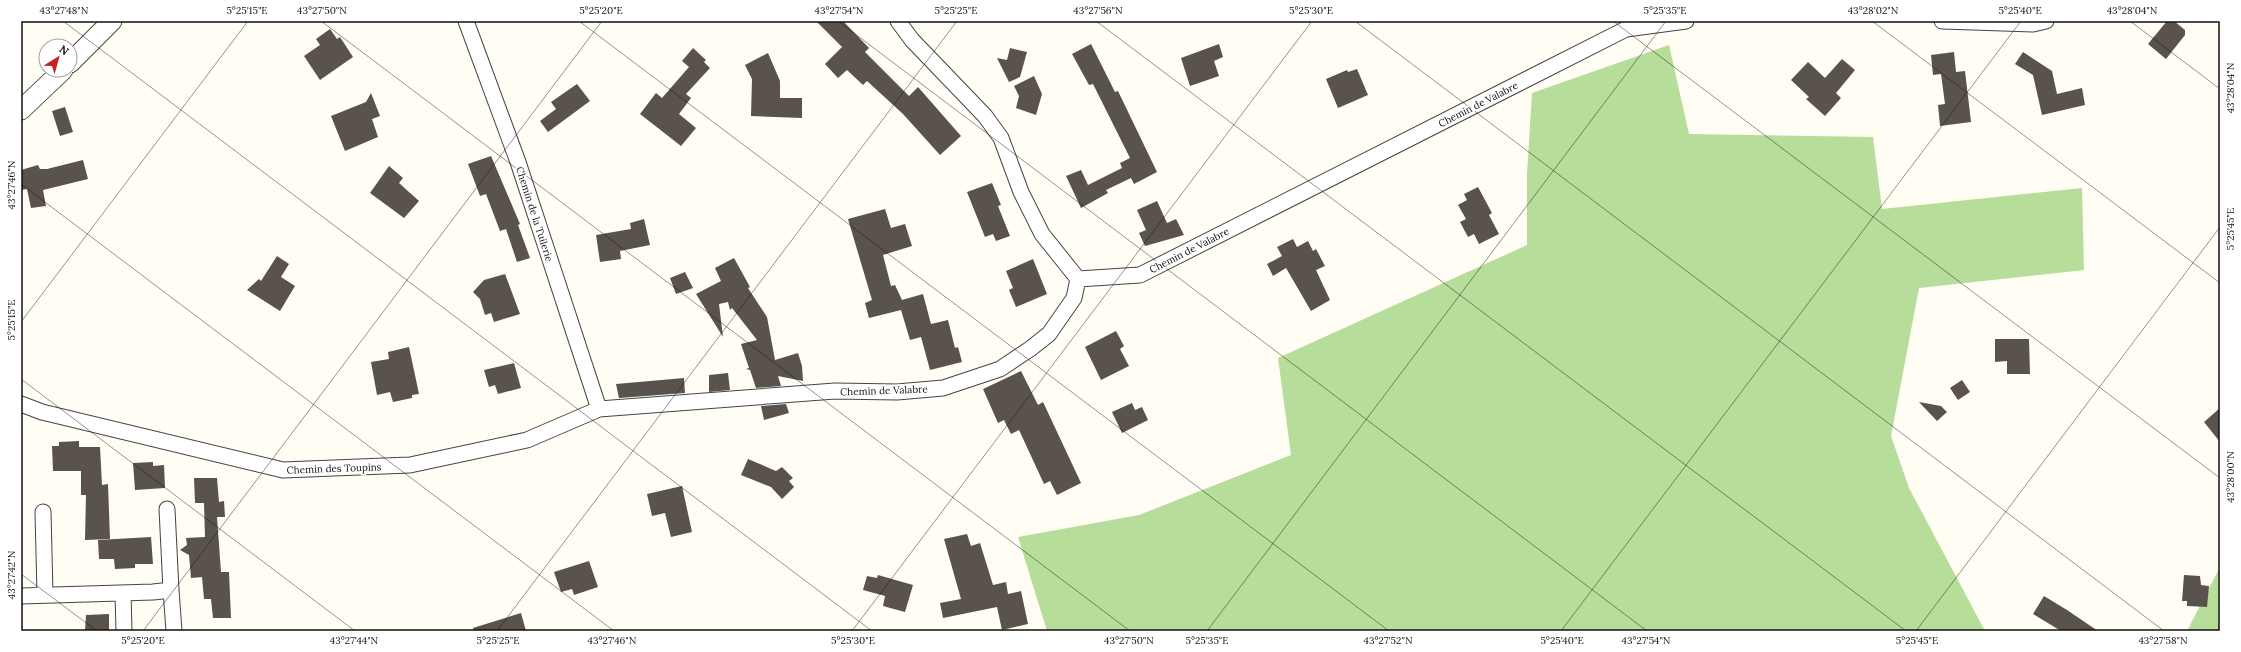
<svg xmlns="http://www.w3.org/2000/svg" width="2241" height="652" font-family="Lora,serif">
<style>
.forest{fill:#b7dd9a}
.building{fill:#5a524c}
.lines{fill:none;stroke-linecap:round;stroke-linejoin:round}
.minor-casing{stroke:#444;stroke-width:17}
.tertiary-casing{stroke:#444;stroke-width:21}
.minor{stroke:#fff;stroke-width:15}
.tertiary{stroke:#fff;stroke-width:19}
.ticks{fill:none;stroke:#111;stroke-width:1;stroke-opacity:0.45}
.labels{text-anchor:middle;stroke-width:4;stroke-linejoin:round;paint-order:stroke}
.street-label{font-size:10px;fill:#111;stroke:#fff}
.neatline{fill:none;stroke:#111;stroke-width:1.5}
.ticks-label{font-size:10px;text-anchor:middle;fill:#111}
</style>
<rect width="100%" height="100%" fill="#fffdf4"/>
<!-- forest -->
<path class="forest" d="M 1669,45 L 1689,134 L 1873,137 L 1882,209 L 2082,188 L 2084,270 L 1919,288 L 1891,436 L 1909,488 L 1985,631 L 1047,631 L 1018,537 L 1139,515 L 1291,455 L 1278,358 L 1527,245 L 1527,174 L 1532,93 Z
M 2220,567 L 2220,631 L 2187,631 Z"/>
<!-- building -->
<path class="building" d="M 816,21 L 843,21 L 869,48 L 865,52 L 909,96 L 918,87 L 961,136 L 940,155 L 903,114 L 867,81 L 863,85 L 847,70 L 838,78 L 825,64 L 842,47 Z
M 2167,21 L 2174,21 L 2185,30 L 2185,35 L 2166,59 L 2148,44 Z
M 330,29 L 337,39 L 340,37 L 353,57 L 320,80 L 304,56 L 320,45 L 316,39 Z
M 1091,44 L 1115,92 L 1118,91 L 1157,172 L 1134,184 L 1131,178 L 1106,190 L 1108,193 L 1081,208 L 1066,176 L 1081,170 L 1088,185 L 1122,168 L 1120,163 L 1130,158 L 1093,84 L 1089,85 L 1072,54 Z
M 1219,44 L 1223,57 L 1214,61 L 1219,76 L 1190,86 L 1181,58 Z
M 693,48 L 706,60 L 704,62 L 710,68 L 686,94 L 691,98 L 679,114 L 696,128 L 681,146 L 640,114 L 656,93 L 662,98 L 689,67 L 682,61 Z
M 1010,48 L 1027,52 L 1020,77 L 1009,82 L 997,58 L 1007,60 Z
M 1954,52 L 1956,72 L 1965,71 L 1971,122 L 1940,126 L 1938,105 L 1945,104 L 1941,74 L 1933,75 L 1931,55 Z
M 2023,52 L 2052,71 L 2057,94 L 2082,88 L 2085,105 L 2042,115 L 2033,75 L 2015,64 Z
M 768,53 L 780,81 L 780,98 L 802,98 L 802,118 L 751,116 L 752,79 L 745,65 Z
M 1842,59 L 1855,70 L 1836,93 L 1841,98 L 1825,116 L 1806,99 L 1809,97 L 1791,80 L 1808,62 L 1825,78 Z
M 1357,69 L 1368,95 L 1338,108 L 1326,79 L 1347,70 L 1348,72 Z
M 1034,76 L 1042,94 L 1036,115 L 1016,108 L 1019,96 L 1014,86 Z
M 577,84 L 590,101 L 548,132 L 540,121 L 556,109 L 551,102 Z
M 371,93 L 380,116 L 372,119 L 378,137 L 345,151 L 331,116 L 366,102 Z
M 65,107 L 73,132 L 60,136 L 52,111 Z
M 491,156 L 520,224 L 518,225 L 530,258 L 517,262 L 506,229 L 500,231 L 486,194 L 480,196 L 468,164 Z
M 83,160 L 88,179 L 43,190 L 46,206 L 31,208 L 27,189 L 21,190 L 21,170 L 38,165 L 40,169 L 47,169 Z
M 389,166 L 403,178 L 399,183 L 419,201 L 404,218 L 370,193 Z
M 992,183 L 1001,205 L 998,206 L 1010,236 L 996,241 L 993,234 L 985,237 L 967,192 Z
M 1478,187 L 1492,213 L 1489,215 L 1499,234 L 1479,244 L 1474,234 L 1468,237 L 1460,222 L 1466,219 L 1458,205 L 1467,200 L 1464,194 Z
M 1157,201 L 1167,223 L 1176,219 L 1184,235 L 1145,246 L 1139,233 L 1146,230 L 1137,210 Z
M 885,209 L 891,228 L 905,224 L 912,246 L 883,255 L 891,286 L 895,285 L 902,300 L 923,294 L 931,324 L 948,320 L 955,348 L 958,347 L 962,362 L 930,370 L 921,337 L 910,340 L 901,310 L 869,318 L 865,303 L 872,300 L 848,219 Z
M 644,219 L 650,245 L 620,251 L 621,259 L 600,262 L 596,235 L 631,229 L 630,223 Z
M 1293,239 L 1297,247 L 1308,241 L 1313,251 L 1316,249 L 1325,266 L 1316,270 L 1330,300 L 1311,311 L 1286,268 L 1273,276 L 1267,264 L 1282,256 L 1277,247 Z
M 277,256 L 289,264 L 281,277 L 295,286 L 280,311 L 247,290 L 259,279 L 261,281 Z
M 734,258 L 750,287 L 748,288 L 767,317 L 775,360 L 798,353 L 802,366 L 803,381 L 778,376 L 781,386 L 756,388 L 750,370 L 746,369 L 749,368 L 741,344 L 757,340 L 732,308 L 730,310 L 728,302 L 719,304 L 723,337 L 696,294 L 721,281 L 715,268 Z
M 1033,259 L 1047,294 L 1016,307 L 1009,290 L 1013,288 L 1006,271 Z
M 685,272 L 693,288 L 676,294 L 670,278 Z
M 505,274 L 520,314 L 494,322 L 491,313 L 485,315 L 480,299 L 473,292 L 484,280 Z
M 1116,331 L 1124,346 L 1120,349 L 1129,366 L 1101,380 L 1085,347 Z
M 1995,339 L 2029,339 L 2030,374 L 2007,374 L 2007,361 L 1995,362 Z
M 409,347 L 419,394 L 412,395 L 412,398 L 393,402 L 390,392 L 377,395 L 371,362 L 389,359 L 388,352 Z
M 514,363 L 521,388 L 498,394 L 495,385 L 489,387 L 484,370 Z
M 1021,371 L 1038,405 L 1043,402 L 1081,483 L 1057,495 L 1050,481 L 1044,484 L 1019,430 L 1011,434 L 1004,420 L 998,423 L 983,389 Z
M 728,373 L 730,390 L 709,392 L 709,375 Z
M 684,378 L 685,393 L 619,398 L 616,384 Z
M 1962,380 L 1970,392 L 1958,400 L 1950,388 Z
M 1919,402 L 1941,406 L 1947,412 L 1937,421 Z
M 1132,403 L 1135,410 L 1142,407 L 1148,420 L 1122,433 L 1112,412 Z
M 786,404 L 789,413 L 764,420 L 761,406 Z
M 2220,408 L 2220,442 L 2204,422 Z
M 79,441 L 79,447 L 100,447 L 102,485 L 108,484 L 110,539 L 85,540 L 86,495 L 81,495 L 81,471 L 53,471 L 52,446 L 59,446 L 59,442 Z
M 748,459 L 776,471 L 782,467 L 793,478 L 789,481 L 794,487 L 782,499 L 771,487 L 741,475 Z
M 153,462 L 153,466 L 164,465 L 165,488 L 135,490 L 133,463 Z
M 194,478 L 217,478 L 219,502 L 224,501 L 225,517 L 217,517 L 221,572 L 229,572 L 231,618 L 213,618 L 211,599 L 204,599 L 202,577 L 191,578 L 189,555 L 180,550 L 187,545 L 186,538 L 205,537 L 204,503 L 195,503 Z
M 682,486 L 692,532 L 671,537 L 665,513 L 652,516 L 647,494 Z
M 967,534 L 971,546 L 980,543 L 993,585 L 1006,582 L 1008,594 L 1021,591 L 1028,624 L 1002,630 L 997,607 L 943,618 L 940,603 L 961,599 L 944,539 Z
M 151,537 L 153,564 L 135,564 L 135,568 L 115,569 L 114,559 L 99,559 L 98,540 Z
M 589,561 L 598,587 L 574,595 L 572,589 L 561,592 L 554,572 Z
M 878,575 L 913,585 L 905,612 L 883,606 L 885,596 L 863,590 L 867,576 L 877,578 Z
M 2184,575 L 2200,576 L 2201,585 L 2209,586 L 2207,607 L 2187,606 L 2187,601 L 2182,601 Z
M 2044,596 L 2067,610 L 2098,631 L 2061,631 L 2033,614 Z
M 521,613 L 526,631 L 474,631 L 473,628 Z
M 109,614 L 109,631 L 85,631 L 86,615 Z"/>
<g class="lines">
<!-- minor casing -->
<g class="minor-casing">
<path id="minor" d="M 466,21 L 518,162 L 599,409
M 898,21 L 912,40 L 985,116 L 1001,138 L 1021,192 L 1042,234 L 1078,279
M 1942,21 L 2033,24 L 2046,21
M 21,404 L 42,412 L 283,470 L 410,465 L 527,440 L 599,409 L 835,391 L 897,392 L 943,388 L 1000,369 L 1030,349 L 1049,334 L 1074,298 L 1078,279 L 1140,275 L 1626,29 L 1686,21
M 43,512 L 45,595
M 171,590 L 174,631
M 123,593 L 124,631
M 21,596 L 153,592 L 171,590 L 167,509"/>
</g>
<!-- tertiary casing -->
<g class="tertiary-casing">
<path id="tertiary" d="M 70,63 L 112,21
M 21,110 L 63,70"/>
</g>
<!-- minor -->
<use href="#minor" class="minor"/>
<!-- tertiary -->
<use href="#tertiary" class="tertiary"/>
</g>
<!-- ticks -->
<path class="ticks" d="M 63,21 L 872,631M 321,21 L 1130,631M 579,21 L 1389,631M 838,21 L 1647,631M 1096,21 L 1906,631M 1355,21 L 2164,631M 1613,21 L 2220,478M 1872,21 L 2220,283M 2130,21 L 2220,89M 21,184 L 614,631M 21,322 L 248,21M 21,379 L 355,631M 21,574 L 97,631M 143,631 L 602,21M 497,631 L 957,21M 852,631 L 1312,21M 1207,631 L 1666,21M 1561,631 L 2021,21M 1916,631 L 2220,227"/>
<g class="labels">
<!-- street labels -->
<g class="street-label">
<text transform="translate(1478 104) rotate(-27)" y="4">Chemin de Valabre</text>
<text transform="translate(535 214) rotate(72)" y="4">Chemin de la Tuilerie</text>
<text transform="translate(1189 250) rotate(-27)" y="4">Chemin de Valabre</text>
<text transform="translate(884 390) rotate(-2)" y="4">Chemin de Valabre</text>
<text transform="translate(334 468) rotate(-2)" y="4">Chemin des Toupins</text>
</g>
</g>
<!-- border -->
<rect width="2241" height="652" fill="none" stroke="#ffffff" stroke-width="44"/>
<!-- north arrow -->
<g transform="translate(58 58) rotate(37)"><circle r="19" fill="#ffffff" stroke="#a0a0a0"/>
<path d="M0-3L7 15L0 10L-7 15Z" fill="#c72328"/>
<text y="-6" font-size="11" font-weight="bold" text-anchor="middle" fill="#111111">N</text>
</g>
<rect x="22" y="22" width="2197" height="608" class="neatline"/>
<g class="ticks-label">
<text x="64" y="14">43°27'48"N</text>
<text x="247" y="14">5°25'15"E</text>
<text x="322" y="14">43°27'50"N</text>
<text x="601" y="14">5°25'20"E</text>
<text x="839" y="14">43°27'54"N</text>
<text x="956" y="14">5°25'25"E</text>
<text x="1098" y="14">43°27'56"N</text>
<text x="1311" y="14">5°25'30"E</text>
<text x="1665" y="14">5°25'35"E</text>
<text x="1873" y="14">43°28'02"N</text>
<text x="2020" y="14">5°25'40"E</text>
<text x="2132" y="14">43°28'04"N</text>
<text transform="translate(2230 88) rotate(-90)" y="4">43°28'04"N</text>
<text transform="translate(11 185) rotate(-90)" y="4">43°27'46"N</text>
<text transform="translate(2230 229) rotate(-90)" y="4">5°25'45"E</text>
<text transform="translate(11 320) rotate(-90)" y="4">5°25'15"E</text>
<text transform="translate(2230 477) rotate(-90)" y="4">43°28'00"N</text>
<text transform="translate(11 575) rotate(-90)" y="4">43°27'42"N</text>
<text x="143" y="644">5°25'20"E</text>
<text x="354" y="644">43°27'44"N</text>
<text x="498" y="644">5°25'25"E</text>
<text x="612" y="644">43°27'46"N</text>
<text x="853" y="644">5°25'30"E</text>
<text x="1129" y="644">43°27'50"N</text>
<text x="1207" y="644">5°25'35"E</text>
<text x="1388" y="644">43°27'52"N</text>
<text x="1562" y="644">5°25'40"E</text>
<text x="1646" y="644">43°27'54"N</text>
<text x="1917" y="644">5°25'45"E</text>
<text x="2163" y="644">43°27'58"N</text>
</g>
</svg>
